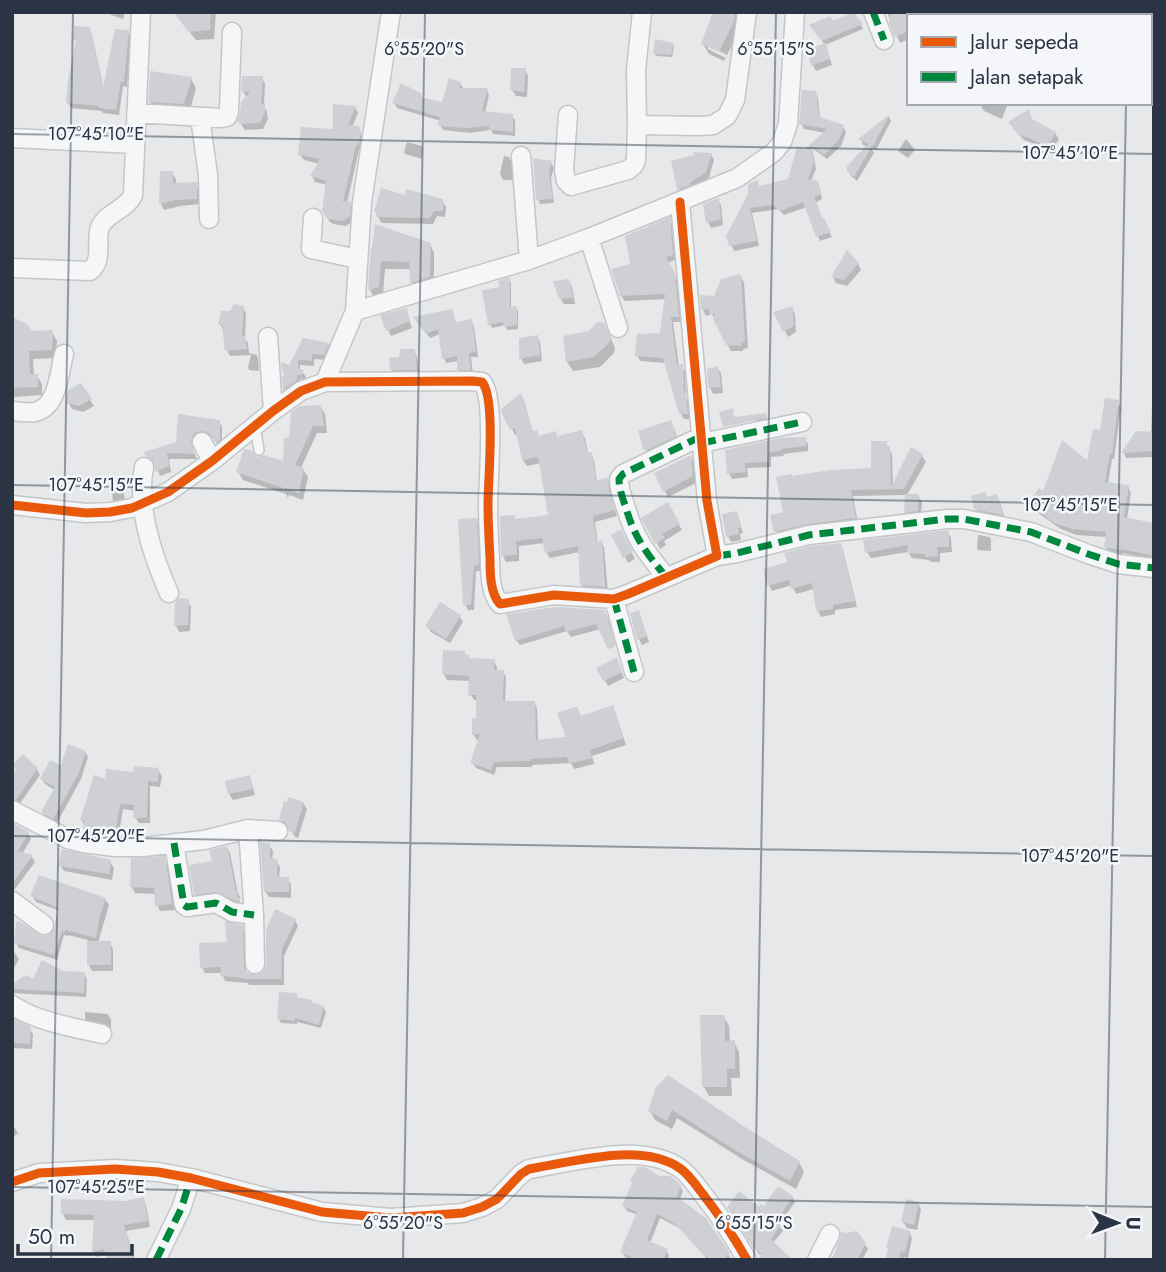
<svg xmlns="http://www.w3.org/2000/svg" width="1166" height="1272" font-family="Jost,sans-serif">
<style>
.shadow{fill:#0003;fill-rule:evenodd}
.building{fill:#ced0d3}
.lines{fill:none;stroke-linecap:round;stroke-linejoin:round}
.service-casing{stroke:#c4c6c8;stroke-width:12}
.minor-casing{stroke:#c4c6c8;stroke-width:21}
.service{stroke:#f5f6f7;stroke-width:9}
.minor{stroke:#f5f6f7;stroke-width:18}
.quiet{stroke:#00873e;stroke-width:7;stroke-dasharray:14 7;stroke-linecap:butt}
.cycleway-casing{stroke:#f4f6f9;stroke-width:13}
.cycleway{stroke:#e8590c;stroke-width:9}
.ticks{fill:none;stroke:#2b3445;stroke-width:2;stroke-opacity:0.45}
.ticks-label{font-size:18px;text-anchor:middle;fill:#2b3445;stroke:#f4f6f9;stroke-width:5;stroke-linejoin:round;paint-order:stroke}
</style>
<rect width="100%" height="100%" fill="#e6e8ea"/>
<!-- shadow -->
<path class="shadow" d="M 103,12 L 125,12 L 123,19 Z
M 172,12 L 216,12 L 214,39 L 196,40 L 183,24 L 179,13 Z
M 715,12 L 743,12 L 739,32 L 724,61 L 709,54 L 703,44 ZM 708,45 L 727,55 L 726,58 L 708,49 Z
M 887,12 L 938,12 L 939,16 L 909,16 L 909,39 L 900,43 Z
M 833,23 L 861,25 L 863,29 L 825,45 L 814,30 Z
M 89,29 L 92,35 L 104,90 L 128,32 L 131,37 L 127,87 L 123,86 L 119,115 L 103,113 L 102,111 L 71,108 L 68,102 L 77,43 L 75,39 Z
M 673,44 L 674,47 L 672,57 L 656,56 L 655,54 Z
M 825,45 L 832,65 L 816,71 L 813,65 Z
M 525,70 L 528,76 L 527,97 L 516,96 L 512,90 Z
M 262,78 L 265,84 L 264,106 L 267,112 L 268,119 L 263,129 L 245,130 L 239,121 L 247,98 L 243,91 Z
M 191,79 L 196,88 L 189,114 L 156,112 L 150,102 Z
M 460,83 L 463,88 L 462,90 L 487,90 L 489,95 L 485,113 L 512,116 L 515,120 L 515,136 L 493,134 L 491,130 L 470,133 L 443,130 L 440,125 L 441,121 L 397,108 L 394,103 L 420,94 L 422,99 L 443,104 Z
M 815,92 L 818,98 L 820,119 L 843,127 L 846,132 L 841,146 L 827,159 L 812,148 L 816,169 L 811,181 L 817,183 L 820,188 L 822,199 L 815,203 L 832,237 L 820,241 L 807,207 L 784,215 L 778,209 L 752,213 L 759,246 L 734,251 L 728,236 L 757,183 L 760,187 L 789,180 L 804,152 L 826,133 L 804,129 L 801,123 Z
M 981,103 L 1008,103 L 1002,119 L 984,111 L 980,105 Z
M 355,107 L 358,113 L 352,127 L 357,128 L 364,138 L 362,150 L 359,150 L 347,203 L 350,203 L 353,208 L 352,222 L 346,226 L 333,224 L 329,221 L 323,211 L 328,185 L 315,182 L 312,176 L 320,164 L 304,160 L 300,155 L 334,130 Z
M 1029,112 L 1033,121 L 1055,133 L 1059,139 L 1052,151 L 1024,140 L 1013,128 Z
M 889,117 L 891,121 L 876,150 L 871,148 L 874,153 L 857,181 L 852,177 L 848,171 L 868,147 L 863,145 L 861,140 Z
M 906,139 L 915,150 L 908,158 L 898,151 Z
M 407,142 L 422,146 L 423,149 L 422,159 L 405,154 L 404,152 Z
M 711,154 L 714,160 L 709,178 L 682,195 L 679,189 L 673,163 Z
M 504,156 L 509,157 L 512,163 L 513,180 L 503,180 L 500,174 Z
M 551,163 L 554,168 L 551,178 L 554,203 L 540,204 L 538,199 Z
M 162,173 L 172,173 L 176,179 L 176,185 L 196,184 L 199,190 L 200,204 L 180,206 L 164,210 L 161,204 Z
M 406,197 L 442,201 L 446,207 L 445,217 L 437,216 L 433,224 L 381,223 L 376,212 Z
M 718,200 L 721,205 L 723,225 L 711,228 L 708,222 Z
M 669,220 L 672,225 L 675,260 L 667,263 L 677,280 L 681,322 L 673,322 L 679,367 L 682,366 L 685,372 L 686,397 L 688,401 L 690,419 L 684,419 L 681,414 L 666,363 L 640,361 L 637,355 L 662,335 L 666,299 L 625,301 L 621,296 L 632,265 Z
M 430,244 L 434,253 L 434,285 L 416,290 L 412,283 L 411,269 L 385,269 L 383,295 L 374,297 L 370,290 L 372,249 Z
M 858,264 L 861,270 L 847,286 L 836,283 L 833,277 Z
M 740,276 L 744,282 L 748,348 L 743,349 L 743,351 L 731,351 L 712,314 L 706,316 L 703,310 L 702,297 L 715,298 Z
M 509,279 L 511,283 L 511,309 L 516,308 L 518,311 L 518,329 L 507,330 L 505,325 L 492,328 L 490,324 L 502,288 Z
M 569,281 L 572,287 L 575,304 L 564,304 L 560,298 Z
M 243,307 L 246,314 L 245,339 L 248,343 L 249,353 L 257,355 L 258,358 L 259,371 L 249,370 L 248,367 L 251,355 L 230,356 L 227,350 L 223,330 L 220,324 L 232,313 Z
M 792,308 L 795,314 L 796,332 L 788,337 L 776,313 Z
M 406,310 L 412,328 L 391,336 L 388,330 Z
M 471,321 L 474,326 L 478,357 L 471,357 L 473,374 L 462,374 L 459,369 L 459,361 L 446,363 L 444,358 L 440,334 L 430,338 L 418,322 L 456,324 Z
M 52,332 L 57,341 L 56,358 L 33,359 L 34,376 L 37,376 L 42,384 L 42,395 L 12,397 L 12,376 L 31,333 Z
M 589,332 L 609,334 L 615,348 L 614,353 L 600,367 L 573,371 L 567,362 L 565,337 Z
M 537,337 L 540,342 L 542,361 L 524,364 L 521,358 Z
M 304,340 L 328,344 L 331,349 L 327,360 L 314,359 L 314,366 L 300,365 L 300,370 L 302,371 L 306,377 L 305,380 L 300,379 L 300,386 L 287,394 L 285,389 L 284,378 L 285,375 L 284,372 L 290,367 Z
M 414,351 L 417,357 L 419,376 L 395,376 L 392,370 L 401,359 Z
M 717,368 L 721,373 L 723,393 L 713,394 L 710,388 Z
M 1153,378 L 1154,462 L 1152,457 L 1126,458 L 1124,453 L 1137,433 L 1151,433 Z
M 80,385 L 94,406 L 83,412 L 72,409 L 68,402 Z
M 521,395 L 524,401 L 533,433 L 537,432 L 539,437 L 558,438 L 581,432 L 585,438 L 588,454 L 591,454 L 594,460 L 597,482 L 607,479 L 611,485 L 611,498 L 617,516 L 595,522 L 598,544 L 601,542 L 604,547 L 608,592 L 586,591 L 582,585 L 580,552 L 550,558 L 546,552 L 545,543 L 519,546 L 519,561 L 506,562 L 503,556 L 516,521 L 551,516 L 541,463 L 527,466 L 523,460 L 518,434 L 515,435 L 503,412 Z
M 1117,402 L 1121,407 L 1114,459 L 1112,459 L 1108,484 L 1128,487 L 1131,493 L 1127,519 L 1154,525 L 1154,560 L 1123,553 L 1123,555 L 1109,553 L 1106,547 L 1107,537 L 1076,535 L 1059,528 L 1033,509 L 1030,503 L 1089,463 L 1101,432 Z
M 320,406 L 325,414 L 327,433 L 317,433 L 301,468 L 303,469 L 308,477 L 303,500 L 289,495 L 288,498 L 286,494 L 243,480 L 238,472 L 257,459 L 285,464 L 291,440 Z
M 732,411 L 735,419 L 765,415 L 768,422 L 727,431 L 726,428 L 757,422 L 757,420 L 724,425 Z
M 180,416 L 219,421 L 222,427 L 222,446 L 220,448 L 213,438 L 206,436 L 195,441 L 193,449 L 197,459 L 169,459 L 171,472 L 160,476 L 155,463 L 150,461 L 146,455 L 178,443 Z
M 674,428 L 679,442 L 649,456 L 640,432 Z
M 805,439 L 808,444 L 808,451 L 783,454 L 784,456 L 771,457 L 771,467 L 747,468 L 748,477 L 732,479 L 729,473 L 727,451 Z
M 886,443 L 892,454 L 893,486 L 922,456 L 926,462 L 907,495 L 918,496 L 922,502 L 921,517 L 909,518 L 906,512 L 906,495 L 853,496 L 858,524 L 779,537 L 776,531 L 785,513 L 792,478 L 872,470 Z
M 691,457 L 694,463 L 696,483 L 668,497 L 656,474 Z
M 112,488 L 123,489 L 125,500 L 113,502 Z
M 997,497 L 1000,502 L 1005,520 L 980,515 L 976,509 L 987,499 Z
M 667,505 L 682,530 L 664,541 L 666,545 L 660,549 L 644,518 Z
M 736,513 L 739,519 L 743,533 L 740,534 L 741,540 L 731,542 L 728,536 Z
M 476,519 L 479,525 L 481,571 L 476,571 L 474,610 L 468,610 L 465,604 Z
M 621,531 L 635,559 L 628,563 L 613,535 Z
M 948,532 L 951,538 L 952,552 L 940,553 L 940,562 L 931,562 L 929,560 L 912,558 L 908,552 L 871,558 L 867,552 Z
M 978,535 L 990,537 L 991,540 L 991,551 L 978,550 L 977,548 Z
M 840,545 L 843,550 L 857,607 L 835,610 L 835,614 L 821,617 L 818,611 L 814,589 L 796,594 L 792,585 L 772,591 L 769,585 Z
M 188,601 L 191,607 L 190,631 L 179,632 L 176,626 Z
M 604,611 L 608,618 L 615,645 L 609,647 L 601,629 L 571,637 L 567,631 L 520,645 L 516,640 Z
M 459,616 L 463,622 L 450,643 L 431,632 L 427,626 Z
M 641,618 L 649,642 L 642,645 L 639,639 Z
M 464,652 L 470,660 L 494,661 L 497,667 L 497,672 L 503,672 L 506,677 L 505,703 L 534,702 L 537,708 L 538,741 L 569,738 L 581,718 L 615,713 L 626,745 L 592,756 L 594,764 L 574,769 L 571,763 L 532,765 L 532,767 L 497,767 L 494,775 L 476,768 L 472,762 L 480,740 L 477,740 L 473,734 L 478,720 L 478,700 L 474,700 L 470,694 L 471,681 L 447,680 L 444,674 Z
M 617,660 L 624,678 L 608,686 L 599,669 Z
M 85,752 L 88,757 L 81,779 L 57,823 L 46,818 L 43,812 L 55,790 L 45,784 L 42,779 Z
M 37,769 L 40,775 L 19,805 L 12,805 L 12,779 Z
M 158,770 L 162,776 L 160,787 L 150,786 L 150,823 L 139,823 L 135,817 L 135,811 L 123,809 L 118,841 L 88,835 L 82,820 L 106,782 Z
M 249,777 L 252,783 L 255,795 L 233,800 L 229,794 L 227,782 Z
M 303,803 L 307,809 L 298,838 L 295,837 L 290,828 L 284,826 L 281,819 Z
M 12,825 L 28,833 L 31,839 L 22,854 L 32,857 L 35,862 L 12,893 Z
M 269,845 L 273,851 L 272,860 L 276,861 L 280,867 L 279,879 L 288,879 L 291,885 L 291,898 L 269,897 L 265,891 Z
M 227,848 L 230,853 L 238,894 L 241,898 L 239,898 L 241,905 L 219,897 L 199,899 L 196,894 L 214,863 Z
M 164,858 L 167,864 L 175,910 L 160,911 L 157,905 L 156,894 L 135,893 L 132,887 Z
M 110,862 L 114,868 L 112,880 L 64,871 L 60,865 Z
M 32,896 L 105,899 L 109,905 L 98,943 L 110,943 L 113,949 L 113,971 L 92,971 L 89,965 L 88,940 L 68,935 L 68,936 L 64,935 L 57,960 L 19,948 L 16,942 L 18,921 L 42,938 L 50,937 L 57,928 L 60,911 L 36,902 Z
M 295,920 L 298,926 L 284,956 L 284,985 L 249,985 L 248,983 L 225,981 L 222,973 L 205,973 L 202,967 L 229,944 L 242,927 L 245,933 L 246,973 L 254,977 L 261,976 Z
M 12,949 L 19,959 L 12,972 Z
M 63,973 L 84,974 L 87,979 L 86,997 L 12,993 L 12,986 L 34,982 Z
M 296,994 L 299,1000 L 323,1007 L 326,1012 L 321,1028 L 297,1022 L 297,1024 L 281,1023 L 279,1019 Z
M 85,1012 L 108,1014 L 111,1020 L 111,1030 L 88,1024 L 85,1018 Z
M 724,1017 L 729,1026 L 730,1042 L 734,1042 L 739,1052 L 740,1078 L 731,1078 L 732,1096 L 709,1096 L 704,1087 Z
M 12,1019 L 29,1028 L 33,1034 L 32,1049 L 12,1048 Z
M 658,1088 L 799,1162 L 804,1172 L 796,1189 L 742,1159 L 677,1118 L 672,1129 L 655,1120 L 650,1111 Z
M 12,1124 L 18,1133 L 12,1138 Z
M 680,1186 L 683,1191 L 679,1202 L 705,1219 L 731,1259 L 708,1260 L 681,1229 L 660,1218 L 650,1243 L 666,1250 L 669,1256 L 668,1260 L 630,1260 L 625,1257 L 622,1252 L 638,1215 L 627,1211 L 624,1205 Z
M 792,1197 L 795,1202 L 779,1225 L 783,1231 L 762,1256 L 758,1253 L 729,1207 L 764,1209 Z
M 143,1199 L 146,1205 L 150,1227 L 126,1231 L 135,1260 L 110,1260 L 108,1254 L 97,1257 L 94,1252 L 95,1220 L 66,1220 L 63,1214 Z
M 918,1203 L 921,1210 L 917,1230 L 907,1228 L 903,1222 Z
M 909,1232 L 912,1238 L 908,1258 L 904,1257 L 903,1260 L 888,1260 Z
M 865,1244 L 868,1249 L 862,1260 L 834,1260 Z"/>
<!-- building -->
<path class="building" d="M 173,12 L 211,12 L 210,30 L 189,32 Z
M 713,12 L 735,12 L 734,21 L 719,52 L 701,44 Z
M 853,12 L 863,24 L 822,41 L 809,25 L 830,16 L 833,21 Z
M 891,12 L 909,12 L 909,31 L 895,37 L 889,22 Z
M 74,26 L 90,27 L 103,87 L 115,29 L 129,30 L 124,82 L 121,82 L 116,110 L 99,108 L 99,106 L 66,103 L 68,81 L 76,39 L 73,39 Z
M 655,39 L 674,43 L 671,55 L 653,54 Z
M 826,43 L 830,59 L 811,66 L 807,49 Z
M 511,68 L 526,68 L 524,92 L 510,90 Z
M 150,71 L 192,77 L 184,104 L 148,102 Z
M 242,76 L 263,76 L 261,104 L 265,104 L 265,112 L 260,123 L 240,124 L 237,121 L 240,112 L 241,102 L 250,92 L 241,92 Z
M 449,78 L 461,82 L 460,88 L 488,88 L 482,111 L 513,114 L 513,132 L 489,130 L 489,126 L 466,128 L 438,126 L 440,117 L 392,103 L 401,83 L 421,93 L 420,97 L 442,102 Z
M 802,90 L 816,91 L 819,117 L 844,125 L 839,140 L 824,155 L 811,146 L 814,162 L 808,179 L 818,181 L 821,194 L 814,197 L 823,219 L 824,218 L 831,232 L 816,237 L 803,202 L 780,211 L 773,205 L 750,208 L 757,241 L 729,246 L 726,236 L 748,194 L 748,184 L 758,180 L 759,186 L 788,179 L 797,146 L 804,150 L 827,129 L 799,124 Z
M 333,104 L 356,106 L 348,125 L 358,126 L 361,131 L 359,145 L 356,145 L 343,202 L 351,201 L 350,216 L 343,221 L 328,219 L 322,211 L 326,181 L 310,176 L 320,159 L 298,155 L 301,127 L 333,129 Z
M 1029,109 L 1032,119 L 1056,132 L 1048,146 L 1018,134 L 1008,122 Z
M 890,114 L 873,146 L 871,145 L 872,146 L 854,177 L 847,171 L 847,166 L 868,144 L 858,139 Z
M 694,152 L 712,153 L 706,172 L 690,183 L 690,185 L 677,190 L 671,161 L 694,155 Z
M 533,158 L 552,161 L 549,173 L 553,199 L 536,200 Z
M 160,171 L 173,171 L 173,183 L 197,182 L 197,199 L 176,200 L 159,204 Z
M 381,188 L 405,195 L 406,189 L 443,199 L 443,211 L 434,211 L 430,218 L 376,217 L 377,212 L 374,212 Z
M 719,198 L 721,219 L 706,223 L 703,204 Z
M 670,217 L 673,255 L 666,257 L 675,273 L 679,317 L 671,317 L 677,365 L 683,364 L 684,393 L 686,393 L 688,414 L 679,414 L 663,358 L 635,356 L 637,334 L 660,333 L 665,294 L 620,296 L 611,269 L 630,264 L 625,236 Z
M 375,224 L 431,243 L 430,277 L 410,283 L 409,262 L 381,261 L 379,287 L 368,290 L 371,247 L 372,247 Z
M 847,250 L 859,263 L 844,280 L 831,277 Z
M 741,274 L 745,342 L 741,343 L 742,346 L 726,345 L 713,319 L 715,314 L 710,314 L 708,309 L 701,310 L 700,295 L 714,296 L 721,279 Z
M 510,277 L 510,307 L 517,306 L 517,325 L 504,327 L 503,322 L 488,325 L 482,290 L 500,287 L 498,281 Z
M 569,279 L 573,298 L 559,299 L 553,281 Z
M 234,304 L 244,306 L 242,336 L 245,336 L 247,349 L 225,351 L 222,325 L 218,324 L 221,311 L 230,311 Z
M 793,306 L 794,326 L 783,332 L 773,312 Z
M 407,308 L 410,321 L 386,331 L 380,315 Z
M 452,309 L 456,322 L 472,319 L 476,352 L 469,353 L 471,370 L 457,370 L 457,356 L 442,359 L 438,329 L 426,334 L 413,317 Z
M 12,317 L 27,324 L 32,331 L 53,330 L 52,350 L 29,351 L 30,374 L 38,374 L 38,387 L 12,388 Z
M 597,322 L 604,323 L 611,337 L 609,343 L 594,357 L 566,362 L 563,336 L 589,331 Z
M 538,335 L 540,355 L 519,359 L 519,338 Z
M 303,338 L 329,343 L 324,355 L 312,354 L 312,361 L 298,360 L 298,368 L 304,370 L 302,375 L 297,375 L 297,380 L 283,390 L 282,378 L 285,373 L 282,373 L 281,362 L 289,365 Z
M 400,349 L 415,349 L 417,370 L 390,370 L 389,358 L 399,357 Z
M 718,366 L 721,387 L 708,388 L 707,369 Z
M 81,383 L 92,399 L 79,406 L 66,403 L 68,390 Z
M 521,393 L 533,431 L 537,430 L 538,436 L 556,431 L 557,436 L 582,430 L 587,453 L 592,452 L 596,481 L 608,477 L 609,491 L 615,510 L 593,516 L 597,542 L 602,540 L 605,587 L 580,585 L 578,546 L 545,553 L 542,538 L 516,541 L 517,555 L 501,556 L 500,516 L 515,515 L 515,519 L 548,515 L 538,457 L 522,460 L 515,428 L 510,430 L 501,412 L 501,409 Z
M 1105,398 L 1119,400 L 1112,454 L 1110,454 L 1105,482 L 1129,485 L 1124,517 L 1154,523 L 1154,556 L 1121,549 L 1120,550 L 1104,547 L 1106,532 L 1072,529 L 1054,523 L 1028,503 L 1039,488 L 1043,491 L 1062,440 L 1087,460 L 1093,429 L 1100,430 Z
M 321,405 L 324,426 L 313,426 L 295,465 L 304,468 L 299,493 L 285,488 L 283,492 L 283,488 L 236,472 L 244,449 L 252,451 L 257,457 L 264,455 L 283,461 L 284,438 L 289,438 L 291,412 L 300,406 Z
M 733,408 L 734,417 L 766,413 L 767,418 L 723,427 L 719,412 Z
M 178,414 L 220,420 L 220,440 L 216,443 L 209,433 L 203,431 L 197,432 L 193,435 L 191,441 L 195,454 L 167,453 L 169,466 L 155,472 L 154,462 L 150,458 L 145,456 L 144,452 L 176,442 Z
M 671,420 L 677,436 L 644,451 L 638,431 Z
M 1136,431 L 1154,432 L 1154,451 L 1121,453 Z
M 806,437 L 806,446 L 781,449 L 781,451 L 769,452 L 769,462 L 745,463 L 746,472 L 727,474 L 725,450 L 780,438 Z
M 871,441 L 887,441 L 887,446 L 890,446 L 891,487 L 911,447 L 923,454 L 904,489 L 851,490 L 856,518 L 808,524 L 774,532 L 770,515 L 783,512 L 776,477 L 792,474 L 792,476 L 830,470 L 871,468 Z
M 691,455 L 693,476 L 663,492 L 654,473 Z
M 985,492 L 987,497 L 997,494 L 1003,515 L 974,509 L 971,496 Z
M 905,494 L 919,494 L 918,511 L 904,513 Z
M 668,502 L 680,524 L 662,534 L 665,538 L 655,544 L 641,518 Z
M 737,511 L 741,527 L 738,528 L 739,534 L 726,537 L 722,514 Z
M 477,518 L 479,565 L 474,566 L 471,605 L 463,605 L 458,519 Z
M 621,529 L 633,552 L 623,558 L 611,535 Z
M 949,530 L 949,547 L 937,547 L 938,556 L 925,557 L 925,554 L 907,553 L 908,545 L 865,553 L 863,540 Z
M 841,543 L 855,601 L 833,605 L 833,609 L 816,611 L 812,583 L 791,589 L 789,580 L 767,586 L 763,569 L 787,562 L 784,553 L 811,546 Z
M 179,598 L 189,599 L 188,625 L 174,626 L 175,603 Z
M 440,602 L 461,615 L 446,639 L 425,626 Z
M 556,607 L 605,610 L 615,647 L 608,649 L 596,624 L 566,632 L 564,626 L 515,641 L 506,614 Z
M 639,610 L 647,636 L 637,640 L 630,613 Z
M 443,650 L 465,651 L 465,655 L 469,655 L 469,658 L 495,659 L 494,670 L 504,670 L 503,701 L 535,701 L 536,740 L 566,737 L 557,713 L 577,706 L 581,716 L 613,705 L 624,738 L 590,750 L 592,758 L 569,764 L 567,757 L 530,759 L 530,761 L 494,762 L 491,770 L 470,763 L 480,734 L 472,735 L 472,718 L 476,718 L 476,695 L 468,695 L 469,676 L 442,674 Z
M 617,657 L 622,672 L 603,681 L 596,668 Z
M 68,744 L 86,751 L 79,773 L 53,819 L 41,812 L 55,787 L 40,779 L 50,760 L 61,765 Z
M 23,754 L 38,768 L 16,800 L 12,799 L 12,776 L 16,770 L 12,765 Z
M 134,766 L 159,768 L 158,782 L 148,781 L 147,818 L 133,818 L 134,805 L 120,804 L 115,836 L 90,832 L 90,831 L 83,829 L 85,821 L 80,820 L 94,775 L 105,779 L 106,769 L 133,772 Z
M 250,775 L 253,789 L 228,794 L 225,781 Z
M 288,797 L 304,802 L 295,833 L 289,831 L 288,827 L 285,822 L 279,820 L 284,801 L 287,802 Z
M 12,823 L 29,832 L 18,851 L 33,855 L 12,884 Z
M 260,842 L 270,843 L 270,857 L 278,860 L 277,877 L 289,877 L 289,892 L 264,892 Z
M 227,846 L 236,891 L 239,893 L 237,893 L 239,902 L 215,892 L 194,895 L 189,865 L 212,861 L 209,850 Z
M 62,849 L 111,860 L 109,874 L 58,866 Z
M 165,856 L 172,904 L 155,906 L 154,888 L 130,887 L 131,858 Z
M 39,875 L 106,898 L 99,919 L 96,938 L 65,930 L 65,932 L 62,931 L 54,955 L 14,943 L 16,922 L 22,923 L 42,936 L 49,935 L 55,927 L 55,921 L 59,908 L 30,896 Z
M 275,909 L 296,919 L 282,949 L 281,979 L 243,979 L 244,978 L 220,976 L 221,967 L 200,968 L 199,943 L 227,942 L 225,921 L 243,925 L 244,964 L 246,974 L 247,972 L 255,975 L 261,973 L 265,969 L 266,964 L 266,930 Z
M 87,941 L 111,941 L 111,965 L 87,965 Z
M 42,960 L 63,971 L 85,972 L 84,993 L 12,989 L 12,984 L 26,975 L 33,979 Z
M 279,992 L 297,993 L 297,997 L 312,1000 L 311,1002 L 324,1006 L 319,1025 L 295,1018 L 295,1021 L 277,1019 Z
M 700,1015 L 725,1015 L 725,1041 L 735,1040 L 735,1069 L 727,1069 L 727,1087 L 702,1087 Z
M 12,1018 L 31,1027 L 30,1044 L 12,1043 Z
M 668,1075 L 748,1129 L 800,1161 L 790,1181 L 735,1150 L 672,1110 L 667,1121 L 648,1111 L 656,1087 Z
M 638,1167 L 645,1167 L 659,1176 L 670,1176 L 681,1185 L 677,1197 L 706,1218 L 730,1253 L 724,1260 L 710,1260 L 700,1251 L 675,1224 L 657,1214 L 647,1240 L 668,1249 L 663,1260 L 638,1260 L 620,1252 L 637,1212 L 622,1206 L 632,1183 L 630,1181 Z
M 778,1186 L 793,1196 L 777,1221 L 781,1225 L 771,1239 L 793,1260 L 758,1260 L 762,1254 L 753,1248 L 727,1207 L 739,1191 L 759,1207 L 761,1204 L 764,1206 Z
M 144,1197 L 148,1221 L 124,1225 L 134,1260 L 108,1260 L 104,1249 L 92,1252 L 94,1215 L 61,1214 L 61,1199 L 126,1201 Z
M 906,1199 L 919,1202 L 914,1225 L 901,1222 Z
M 892,1226 L 910,1231 L 905,1252 L 901,1251 L 899,1260 L 886,1260 L 888,1248 L 886,1248 Z
M 841,1231 L 846,1233 L 857,1231 L 866,1243 L 857,1260 L 831,1260 L 837,1248 L 836,1247 L 840,1238 Z"/>
<g class="lines">
<!-- service casing -->
<g class="service-casing">
<path id="service" d="M 255,427 L 259,450"/>
</g>
<!-- minor casing -->
<g class="minor-casing">
<path id="minor" d="M 391,12 L 362,202 L 355,311 L 529,260 L 589,238 L 737,178 L 774,152 L 782,142 L 788,124 L 795,12
M 873,12 L 884,40
M 136,113 L 221,118 L 227,117 L 229,111 L 232,32
M 568,115 L 564,170 L 566,181 L 571,186 L 628,170 L 634,165 L 636,160 L 637,125 L 636,70 L 642,12
M 200,117 L 208,175 L 209,219
M 637,125 L 700,126 L 713,125 L 727,116 L 735,100 L 747,12
M 12,138 L 134,144
M 521,156 L 529,260
M 313,218 L 311,249 L 358,259
M 589,238 L 618,328
M 12,268 L 90,271 C 104,260 95,241 100,227 C 106,213 126,210 133,195 L 141,12
M 268,337 L 273,411
M 325,382 L 355,311
M 12,411 C 20,412 28,413 35,412 C 58,407 59,373 64,354
M 202,442 L 212,461
M 702,443 L 802,422
M 144,467 C 136,506 153,557 169,593
M 12,505 L 86,513 L 110,512 L 132,508 L 168,492 L 212,461 L 273,411 L 301,391 L 325,382 L 472,381 L 482,382 C 496,398 488,480 488,504 C 488,522 489,540 490,558 C 490,573 490,593 500,604 L 554,595 L 614,599 L 628,594 L 717,556 L 707,501 L 680,202
M 717,556 L 737,553 L 809,535 L 947,519 L 964,519 L 1031,532 L 1088,554 L 1118,564 L 1154,568
M 666,577 C 645,551 635,539 625,505 C 622,497 619,487 619,479 L 623,474 L 702,436
M 614,599 L 634,672
M 12,810 L 68,839 L 83,843 L 115,847 L 143,847 L 204,840 L 248,829 L 278,831
M 248,829 L 254,915 L 255,964
M 174,843 L 184,905 L 187,907 L 216,903 L 232,912 L 254,915
M 12,901 L 44,925
M 12,1005 C 38,1022 72,1027 102,1034
M 12,1182 L 39,1173 L 115,1169 L 158,1172 L 191,1178 L 322,1212 L 391,1218 L 463,1213 L 482,1207 L 497,1199 L 521,1174 L 529,1169 C 573,1162 642,1141 681,1169 C 689,1175 696,1185 702,1193 C 720,1216 733,1235 747,1260
M 156,1260 L 181,1209 L 191,1178
M 817,1260 L 830,1234"/>
</g>
<!-- service -->
<use href="#service" class="service"/>
<!-- minor -->
<use href="#minor" class="minor"/>
<!-- quiet -->
<path class="quiet" d="M 873,12 L 884,40
M 702,443 L 802,422
M 717,556 L 737,553 L 809,535 L 947,519 L 964,519 L 1031,532 L 1088,554 L 1118,564 L 1154,568
M 666,577 C 645,551 635,539 625,505 C 622,497 619,487 619,479 L 623,474 L 702,436
M 614,599 L 634,672
M 174,843 L 184,905 L 187,907 L 216,903 L 232,912 L 254,915
M 156,1260 L 181,1209 L 191,1178"/>
<!-- cycleway casing -->
<g class="cycleway-casing">
<path id="cycleway" d="M 12,505 L 86,513 L 110,512 L 132,508 L 168,492 L 212,461 L 273,411 L 301,391 L 325,382 L 472,381 L 482,382 C 496,398 488,480 488,504 C 488,522 489,540 490,558 C 490,573 490,593 500,604 L 554,595 L 614,599 L 628,594 L 717,556 L 707,501 L 680,202
M 12,1182 L 39,1173 L 115,1169 L 158,1172 L 191,1178 L 322,1212 L 391,1218 L 463,1213 L 482,1207 L 497,1199 L 521,1174 L 529,1169 C 573,1162 642,1141 681,1169 C 689,1175 696,1185 702,1193 C 720,1216 733,1235 747,1260"/>
</g>
<!-- cycleway -->
<use href="#cycleway" class="cycleway"/>
</g>
<!-- ticks -->
<path class="ticks" d="M 1127,16 L 1127,12M 12,134 L 1154,154M 12,485 L 1154,505M 12,836 L 1154,856M 12,1187 L 1154,1207M 51,1260 L 73,12M 403,1260 L 425,12M 754,1260 L 776,12M 1105,1260 L 1126,103"/>
<g class="ticks-label">
<text x="424" y="55">6°55'20"S</text>
<text x="776" y="55">6°55'15"S</text>
<text x="96" y="140">107°45'10"E</text>
<text x="1070" y="159">107°45'10"E</text>
<text x="96" y="491">107°45'15"E</text>
<text x="1070" y="511">107°45'15"E</text>
<text x="96" y="842">107°45'20"E</text>
<text x="1070" y="862">107°45'20"E</text>
<text x="96" y="1193">107°45'25"E</text>
<text x="403" y="1229">6°55'20"S</text>
<text x="754" y="1229">6°55'15"S</text>
</g>
<!-- border -->
<rect width="1166" height="1272" fill="none" stroke="#2b3445" stroke-width="28"/>
<!-- legend -->
<rect x="907" y="14" width="245" height="91" fill="#f4f6f9" stroke="#a4a8b1" stroke-width="2"/>
<rect x="921" y="37" width="35" height="10" fill="#e8590c" stroke="#a4a8b1" stroke-width="2"/>
<text x="970" y="49" font-size="21" fill="#2b3445">Jalur sepeda</text>
<rect x="921" y="72" width="35" height="10" fill="#00873e" stroke="#a4a8b1" stroke-width="2"/>
<text x="970" y="84" font-size="21" fill="#2b3445">Jalan setapak</text>
<!-- north arrow -->
<g transform="translate(1117 1223) rotate(91)" stroke="#f4f6f9" stroke-width="5" paint-order="stroke">
<path d="M0-5L12 26L0 18L-12 26Z" fill="#2b3445"/>
<text y="-10" font-size="19" font-weight="bold" text-anchor="middle" fill="#2b3445">U</text>
</g>
<!-- scale -->
<path d="M18 1244v10h114v-10" fill="none" stroke="#2b3445" stroke-width="3.5"/>
<text x="28" y="1244" font-size="21" fill="#2b3445" stroke="#f4f6f9" stroke-width="5" paint-order="stroke">50 m</text>
</svg>
